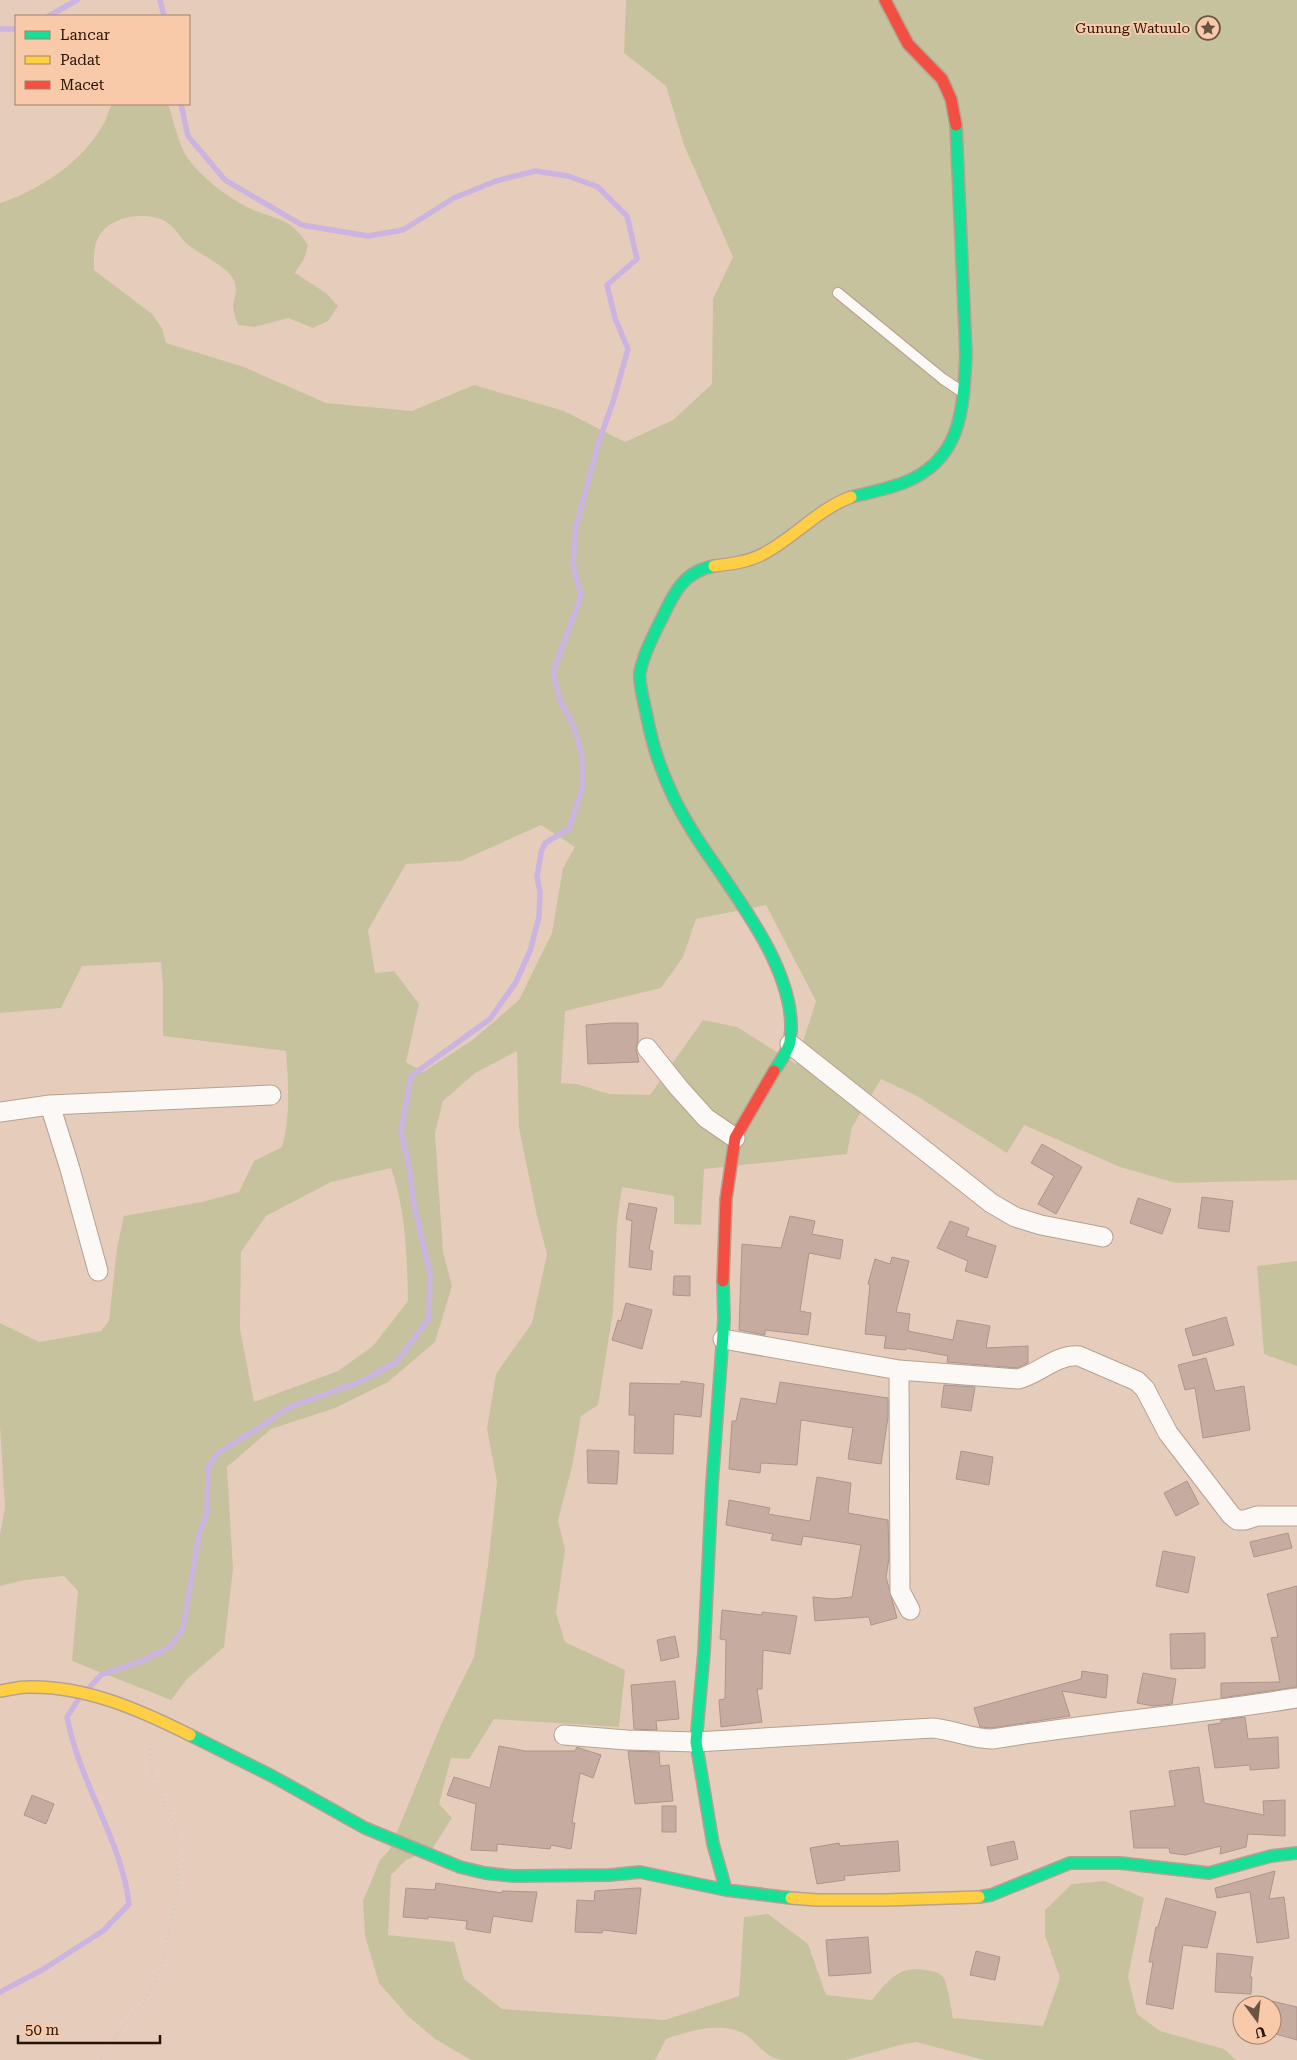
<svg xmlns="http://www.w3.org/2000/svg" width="1297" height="2060" font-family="'Roboto Serif',serif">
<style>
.green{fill:#c7c29e;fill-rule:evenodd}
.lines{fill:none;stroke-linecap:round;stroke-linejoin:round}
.stream{stroke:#cbb4e0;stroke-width:5.5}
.building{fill:#c6aca0;stroke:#ac958a}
.lane-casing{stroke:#b6a191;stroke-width:12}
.street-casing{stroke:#b6a191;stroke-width:21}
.fast-casing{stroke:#b6a191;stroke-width:14}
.slow-casing{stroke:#b6a191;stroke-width:14}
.jam-casing{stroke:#b6a191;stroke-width:14}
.path{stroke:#d1c9c4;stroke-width:3;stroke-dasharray:1 4;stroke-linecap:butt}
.lane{stroke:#fbf8f5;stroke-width:10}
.street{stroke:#fbf8f5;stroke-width:19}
.fast{stroke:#16e098;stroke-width:11}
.slow{stroke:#ffcf43;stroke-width:11}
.jam{stroke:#f24e42;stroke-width:11}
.labels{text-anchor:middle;stroke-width:4;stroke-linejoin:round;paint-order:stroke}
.poi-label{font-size:14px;fill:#261303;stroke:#f8caa9;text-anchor:end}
</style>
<rect width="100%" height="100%" fill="#e6cdbb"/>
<!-- green -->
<path class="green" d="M 626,0 L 1297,0 L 1297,1180 L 1176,1183 L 1120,1167 L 1024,1125 L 1007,1153 L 915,1095 L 881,1079 L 852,1127 L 847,1154 L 704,1169 L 701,1225 L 674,1224 L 674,1196 L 622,1187 L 617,1223 L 613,1312 L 598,1405 L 581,1416 L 572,1467 L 558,1520 L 565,1550 L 556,1613 L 565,1642 L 625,1670 L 619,1727 L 494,1719 L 469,1759 L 451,1758 L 439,1804 L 452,1818 L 432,1849 L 406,1860 L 391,1875 L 388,1935 L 454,1942 L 464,1979 L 502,2009 L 665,2020 L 739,1996 L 744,1917 L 768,1914 L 808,1944 L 826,1995 L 872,2000 C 887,1982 899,1965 925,1970 C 931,1971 938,1971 943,1977 C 948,1984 951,2008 953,2018 L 1043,2026 L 1060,1978 L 1045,1935 L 1045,1910 L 1072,1884 L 1105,1881 L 1144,1898 L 1128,1977 L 1137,2014 L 1160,2031 L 1224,2049 L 1236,2060 L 984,2060 L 916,2042 L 900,2045 L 846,2060 L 782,2060 C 768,2058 761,2048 751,2039 C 730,2019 691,2030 666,2039 L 655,2060 L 471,2060 L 435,2039 L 408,2016 L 379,1983 L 365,1936 L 363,1901 L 380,1860 L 390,1849 L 443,1720 L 474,1657 L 488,1565 L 497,1482 L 487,1429 L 496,1374 L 532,1323 L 547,1254 L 537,1216 L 519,1128 L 517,1051 L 475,1073 L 443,1101 L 435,1133 L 443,1252 L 452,1286 L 435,1342 L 388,1382 L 335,1408 L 271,1429 L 227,1467 L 233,1569 L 224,1647 L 187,1679 L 171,1700 L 72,1661 L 78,1591 L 64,1576 L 24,1580 L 0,1586 L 0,1534 L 5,1508 L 0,1426 L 0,1323 L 39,1342 L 101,1331 L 109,1321 L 117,1248 L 124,1216 L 202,1202 L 239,1192 L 254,1161 L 282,1147 C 291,1115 288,1083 286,1051 L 163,1036 L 163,987 L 161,962 L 82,966 L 61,1008 L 0,1013 L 0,203 C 40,190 82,162 103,125 C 107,119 108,111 112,104 L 168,104 C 173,119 177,137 184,152 C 196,174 228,198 251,209 C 278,220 291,218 308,245 L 304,259 L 295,273 L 326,293 L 338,306 L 328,321 L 313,328 L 288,318 L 254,327 L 238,325 C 236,319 233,312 233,306 C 235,293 239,290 232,277 C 227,268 201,254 192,248 C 181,241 177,228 165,221 C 144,211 111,216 99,236 C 93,246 94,259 94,270 L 152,314 L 162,328 L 166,343 L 244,367 L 326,403 L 412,411 L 474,385 L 564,411 L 625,442 L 673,420 L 712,384 L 713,299 L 733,257 L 684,145 L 666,86 L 624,53 ZM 541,825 L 575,847 L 563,868 L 552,933 L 519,1000 L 474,1039 L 423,1072 L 406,1062 L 419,1004 L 394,971 L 375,973 L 368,930 L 406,864 L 461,861 ZM 766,905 L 816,1001 L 796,1064 L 737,1027 L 703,1020 L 650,1095 L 609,1094 L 577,1084 L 561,1083 L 565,1011 L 661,988 L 683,957 L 696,919 ZM 391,1168 C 406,1210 407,1257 408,1301 L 373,1346 L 338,1371 L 254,1402 L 240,1329 L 241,1252 L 266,1216 L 331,1182 Z
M 1297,1261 L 1297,1366 L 1264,1354 L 1257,1266 Z"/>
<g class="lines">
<!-- stream -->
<path class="stream" d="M 160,0 L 164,16
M 49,16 L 77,0
M 0,29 L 16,29
M 89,1688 L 101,1675 L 142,1661 L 170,1647 L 183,1628 L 199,1535 L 207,1512 L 208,1468 L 218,1453 L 254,1431 L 290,1407 L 362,1381 L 397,1362 L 429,1318 L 430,1273 L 414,1205 L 409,1166 L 401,1132 L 411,1076 L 490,1019 L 516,982 L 530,951 L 539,917 L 540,892 L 537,877 L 541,853 L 545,843 L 569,829 L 582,789 L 582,755 L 573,725 L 560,700 L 553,672 L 581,596 L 573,564 L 576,527 L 599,441 L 613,402 L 628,349 L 615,318 L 607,285 L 637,259 L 627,216 L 598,187 L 568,176 L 535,171 L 496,181 L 454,198 L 403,230 L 368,236 L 302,225 L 225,180 L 188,136 L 181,104
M 0,1992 L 42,1970 L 103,1931 L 129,1904 C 122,1841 79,1782 67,1717 L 78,1700"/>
</g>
<!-- building -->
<path class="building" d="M 612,1023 L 638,1023 L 638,1041 L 636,1049 L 639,1062 L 588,1064 L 586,1025 Z
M 1042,1144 L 1082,1167 L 1056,1214 L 1038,1204 L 1054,1176 L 1031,1163 Z
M 1202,1197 L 1233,1201 L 1229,1232 L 1198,1228 Z
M 1138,1198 L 1171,1209 L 1162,1234 L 1130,1223 Z
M 629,1203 L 657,1208 L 649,1250 L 653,1251 L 651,1270 L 629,1267 L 632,1221 L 626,1219 Z
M 790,1216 L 815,1221 L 812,1234 L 843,1240 L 840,1259 L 809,1253 L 800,1311 L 811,1313 L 808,1335 L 765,1330 L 765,1335 L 739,1330 L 742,1244 L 781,1248 Z
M 950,1221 L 969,1228 L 966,1236 L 996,1246 L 987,1278 L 965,1271 L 968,1261 L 937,1248 Z
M 892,1257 L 909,1261 L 896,1312 L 910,1314 L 908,1331 L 953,1340 L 957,1320 L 990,1326 L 986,1348 L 1028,1346 L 1028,1363 L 1017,1368 L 947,1362 L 948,1356 L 906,1348 L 906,1350 L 884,1348 L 886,1336 L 865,1334 L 870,1285 L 868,1284 L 875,1259 L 890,1264 Z
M 674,1276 L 690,1276 L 690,1296 L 673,1295 Z
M 626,1303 L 652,1310 L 642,1349 L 612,1340 L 618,1320 L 621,1321 Z
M 1226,1317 L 1234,1345 L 1193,1356 L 1185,1329 Z
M 1206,1358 L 1215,1391 L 1244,1386 L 1250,1430 L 1203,1438 L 1195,1388 L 1185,1390 L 1178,1365 Z
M 681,1381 L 704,1384 L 701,1417 L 674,1414 L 673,1454 L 634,1453 L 635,1415 L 629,1415 L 630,1383 L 681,1384 Z
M 780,1382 L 888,1398 L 888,1417 L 881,1464 L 848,1459 L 853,1428 L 801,1420 L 797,1465 L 761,1463 L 760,1473 L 729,1469 L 732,1421 L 736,1421 L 741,1398 L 776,1404 Z
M 944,1385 L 975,1387 L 971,1411 L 941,1407 Z
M 587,1450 L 619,1451 L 617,1484 L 588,1483 Z
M 961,1451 L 993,1457 L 989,1485 L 956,1479 Z
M 817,1477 L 851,1483 L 848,1513 L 888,1520 L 889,1558 L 886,1577 L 897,1618 L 871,1625 L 869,1617 L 815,1621 L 813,1597 L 832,1599 L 852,1597 L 861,1545 L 803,1536 L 801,1545 L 771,1540 L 773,1534 L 726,1525 L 729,1500 L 770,1508 L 768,1514 L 810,1521 Z
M 1187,1481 L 1199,1504 L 1176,1516 L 1164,1493 Z
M 1288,1533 L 1292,1548 L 1254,1557 L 1250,1542 Z
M 1163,1551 L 1195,1557 L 1188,1593 L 1156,1586 Z
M 1297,1586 L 1297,1687 L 1221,1698 L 1221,1683 L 1280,1682 L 1271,1638 L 1278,1637 L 1267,1594 Z
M 722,1610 L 762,1615 L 762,1612 L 797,1616 L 790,1654 L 763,1650 L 762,1689 L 757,1689 L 762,1722 L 721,1727 L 719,1700 L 725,1699 L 726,1640 L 720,1639 Z
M 1205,1633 L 1205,1668 L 1171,1669 L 1170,1634 Z
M 675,1636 L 679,1657 L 661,1661 L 657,1640 Z
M 1082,1671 L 1108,1675 L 1106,1698 L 1062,1691 L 1070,1716 L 991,1728 L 980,1727 L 974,1708 L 1081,1679 Z
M 1143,1673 L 1176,1679 L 1172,1704 L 1153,1706 L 1137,1703 Z
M 675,1681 L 679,1719 L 656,1721 L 657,1730 L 634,1729 L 631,1685 Z
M 1245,1717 L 1248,1739 L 1278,1737 L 1279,1768 L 1250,1770 L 1250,1765 L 1215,1768 L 1208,1725 L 1221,1723 L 1221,1720 Z
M 499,1746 L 525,1751 L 575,1751 L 577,1747 L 579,1748 L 601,1755 L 593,1778 L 580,1773 L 572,1823 L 575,1823 L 571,1849 L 551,1845 L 550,1849 L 497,1844 L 497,1851 L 471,1850 L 476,1804 L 447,1795 L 454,1777 L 490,1788 Z
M 628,1751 L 659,1752 L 660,1766 L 669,1765 L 673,1801 L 635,1804 Z
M 1199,1767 L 1204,1803 L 1264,1815 L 1263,1801 L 1285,1800 L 1285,1836 L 1248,1834 L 1246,1847 L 1220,1854 L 1221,1846 L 1185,1855 L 1170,1853 L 1169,1848 L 1134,1848 L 1130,1811 L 1175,1806 L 1169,1771 Z
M 32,1795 L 54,1804 L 46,1824 L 24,1815 Z
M 662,1806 L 676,1806 L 676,1832 L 662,1832 Z
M 898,1841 L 900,1871 L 844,1876 L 845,1880 L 817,1884 L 810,1848 L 839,1843 L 840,1846 Z
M 1014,1841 L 1018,1859 L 991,1866 L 987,1847 Z
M 1275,1871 L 1269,1899 L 1284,1897 L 1289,1938 L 1257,1943 L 1250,1892 L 1217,1898 L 1215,1888 Z
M 436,1883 L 502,1893 L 502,1891 L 537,1892 L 532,1922 L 493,1916 L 490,1933 L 466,1929 L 467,1921 L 428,1917 L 428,1919 L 403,1917 L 406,1888 L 435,1890 Z
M 637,1888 L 641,1888 L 636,1934 L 603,1930 L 602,1933 L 575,1932 L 577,1900 L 594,1901 L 595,1891 Z
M 1166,1898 L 1216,1912 L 1207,1948 L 1183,1945 L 1173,2009 L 1146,2004 L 1153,1962 L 1149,1962 L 1156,1927 L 1158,1927 Z
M 868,1937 L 871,1973 L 829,1976 L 826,1940 Z
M 976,1951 L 1000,1957 L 995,1980 L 970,1975 Z
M 1217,1953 L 1253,1957 L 1250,1977 L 1252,1977 L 1251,1994 L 1215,1992 Z
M 1272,2001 L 1297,2007 L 1297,2040 L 1272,2033 Z"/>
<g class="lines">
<!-- lane casing -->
<g class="lane-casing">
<path id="lane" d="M 838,293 L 943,379 L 961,391"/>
</g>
<!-- street casing -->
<g class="street-casing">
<path id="street" d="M 790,1044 L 991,1203 L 1015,1217 L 1041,1225 L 1103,1237
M 647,1048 L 679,1088 L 706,1118 L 735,1138
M 50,1105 L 70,1169 L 98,1271
M 0,1112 L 50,1105 L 271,1095
M 723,1339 L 899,1370 L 1018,1379 C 1039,1374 1056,1354 1079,1356 L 1137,1381 L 1145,1389 L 1168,1433 L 1231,1515 L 1237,1520 L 1245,1520 L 1257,1516 L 1297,1516
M 899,1370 L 900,1591 L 910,1610
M 564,1735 L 627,1740 L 696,1742 L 933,1728 C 954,1730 971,1739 992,1739 C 1094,1723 1196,1714 1297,1698"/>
</g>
<!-- fast casing -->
<g class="fast-casing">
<path id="fast" d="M 851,497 C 868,493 887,489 903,483 C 962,460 963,410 966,355 L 956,125
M 714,566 C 685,571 674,592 663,616 C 654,634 644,653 640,672 C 638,682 645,706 647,717 C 655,759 670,796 693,832 C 728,888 793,962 791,1030 C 790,1035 791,1041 789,1045 C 786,1054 779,1063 774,1071
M 723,1281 L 724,1320 L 712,1484 L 704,1652 L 696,1742 L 713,1844 L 726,1890
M 190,1735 L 272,1776 L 365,1828 L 460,1867 L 485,1873 L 513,1876 L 610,1875 L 640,1872 L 726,1890 L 791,1898
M 979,1897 L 991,1895 L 1070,1863 L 1120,1863 L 1209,1873 L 1271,1856 L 1297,1853"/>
</g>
<!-- slow casing -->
<g class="slow-casing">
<path id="slow" d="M 714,566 C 731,564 748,562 763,554 C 794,538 818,509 851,497
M 0,1691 C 9,1690 18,1687 27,1687 C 84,1685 140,1710 190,1735
M 791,1898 L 817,1900 L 886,1900 L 979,1897"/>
</g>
<!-- jam casing -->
<g class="jam-casing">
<path id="jam" d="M 885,0 L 908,44 L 942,79 L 951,99 L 956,125
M 723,1281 L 726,1199 L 735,1138 L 774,1071"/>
</g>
<!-- path -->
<path class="path" d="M 101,2060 L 122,2027 L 143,2004 L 161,1968 L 178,1890 L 176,1836 C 169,1799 145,1784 151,1741"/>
<!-- lane -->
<use href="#lane" class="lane"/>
<!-- street -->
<use href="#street" class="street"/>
<!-- fast -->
<use href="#fast" class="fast"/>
<!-- slow -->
<use href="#slow" class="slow"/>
<!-- jam -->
<use href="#jam" class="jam"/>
</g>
<!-- icons -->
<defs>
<g id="sight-ring" transform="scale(1.25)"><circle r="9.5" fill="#f8caa9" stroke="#695443" stroke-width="1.5"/><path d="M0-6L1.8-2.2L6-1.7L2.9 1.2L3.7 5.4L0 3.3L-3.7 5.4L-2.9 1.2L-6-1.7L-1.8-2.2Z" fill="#695443"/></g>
</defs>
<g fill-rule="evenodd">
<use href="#sight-ring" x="1208" y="28"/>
</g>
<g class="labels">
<!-- poi labels -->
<g class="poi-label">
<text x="1190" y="33">Gunung Watuulo</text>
</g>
</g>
<!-- legend -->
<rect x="15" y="15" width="175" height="90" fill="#f8caa9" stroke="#a48167"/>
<rect x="25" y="31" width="25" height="8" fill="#16e098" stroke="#a48167"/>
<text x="60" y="40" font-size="15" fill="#261303">Lancar</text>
<rect x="25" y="56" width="25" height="8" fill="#ffcf43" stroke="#a48167"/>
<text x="60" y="65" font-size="15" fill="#261303">Padat</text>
<rect x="25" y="81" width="25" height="8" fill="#f24e42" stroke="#a48167"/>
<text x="60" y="90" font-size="15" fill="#261303">Macet</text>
<!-- north arrow -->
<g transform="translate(1257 2020) rotate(165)"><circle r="24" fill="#f8caa9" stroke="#a48167"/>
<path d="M0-4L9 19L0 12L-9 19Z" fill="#695443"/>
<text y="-8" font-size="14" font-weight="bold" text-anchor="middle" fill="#261303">U</text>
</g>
<!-- scale -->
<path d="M18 2035v8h142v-8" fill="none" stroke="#261303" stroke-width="2.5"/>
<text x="25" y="2035" font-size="15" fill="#261303" stroke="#f8caa9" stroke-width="4" paint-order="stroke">50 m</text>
</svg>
